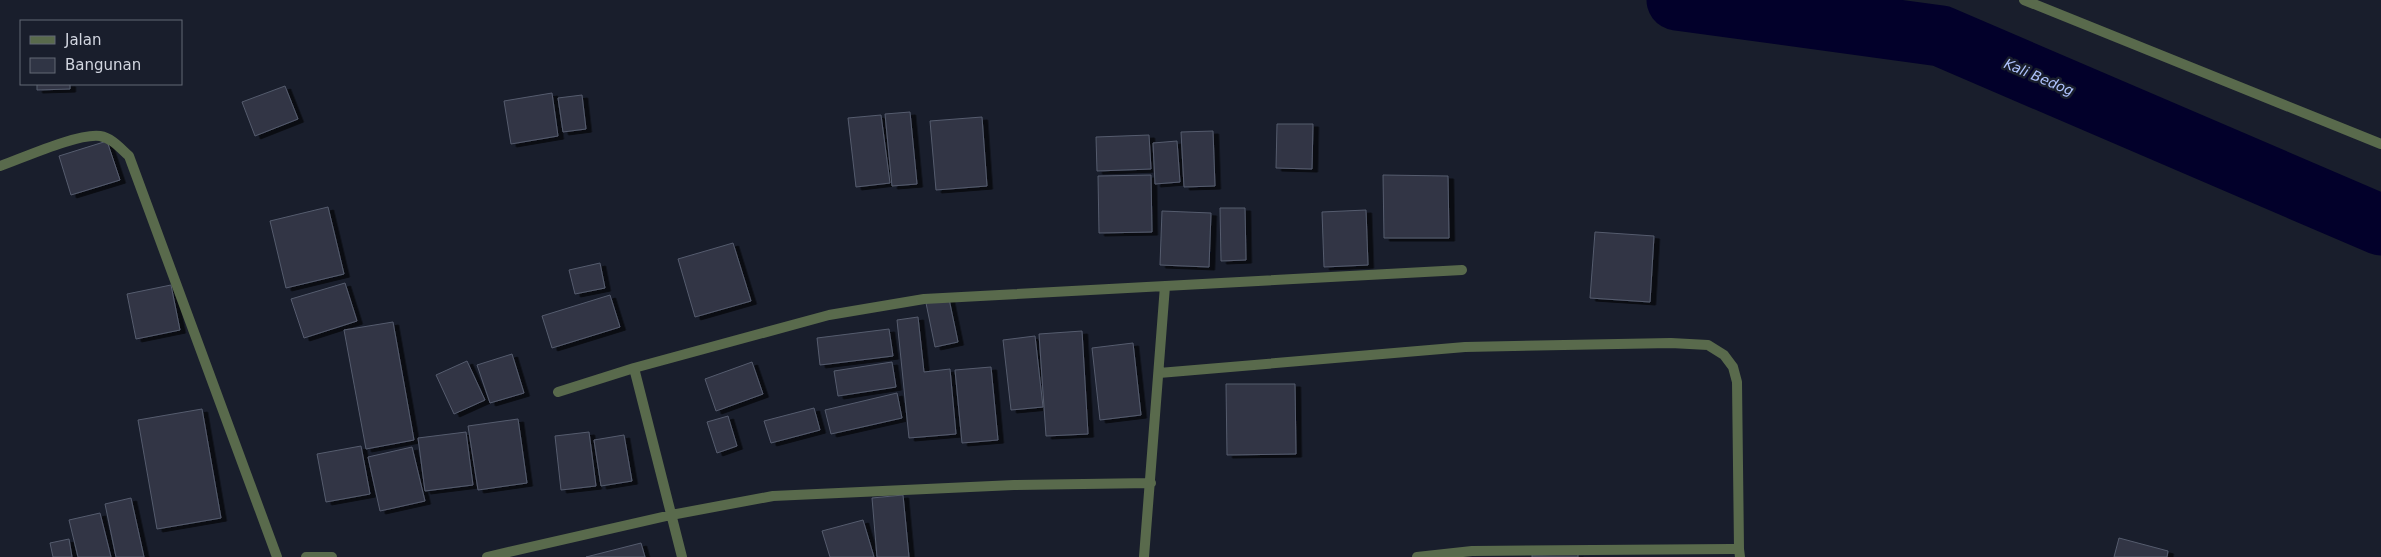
<svg xmlns="http://www.w3.org/2000/svg" width="2381" height="557" font-family="'DejaVu Sans',sans-serif">
<style>
.lines{fill:none;stroke-linecap:round;stroke-linejoin:round}
.river{stroke:#02002a;stroke-width:61}
.building{fill:#303545;stroke:#565c6e;filter:url(#shadow)}
.minor{stroke:#596a4c;stroke-width:10}
.labels{text-anchor:middle;stroke-width:5;stroke-linejoin:round;paint-order:stroke}
.water-label{font-size:14px;font-style:italic;fill:#afc3fd;stroke:#191e2c}
</style>
<defs>
<filter id="shadow"><feDropShadow dx="5.5" dy="3" stdDeviation="0" flood-color="#0009"/></filter>
</defs>
<rect width="100%" height="100%" fill="#191e2c"/>
<g class="lines">
<!-- river -->
<path class="river" d="M 1677,0 L 1941,36 L 2381,225"/>
</g>
<!-- building -->
<path class="building" d="M 37,84 L 70,84 L 70,89 L 37,90 Z
M 285,86 L 298,119 L 255,136 L 242,102 Z
M 552,93 L 558,136 L 511,144 L 504,101 Z
M 582,95 L 586,129 L 563,132 L 558,98 Z
M 910,112 L 917,184 L 892,186 L 885,114 Z
M 881,115 L 890,183 L 856,187 L 848,118 Z
M 982,117 L 987,186 L 936,190 L 930,121 Z
M 1277,124 L 1313,124 L 1312,169 L 1276,168 Z
M 1213,131 L 1215,186 L 1184,187 L 1181,132 Z
M 1149,135 L 1151,169 L 1097,171 L 1096,137 Z
M 107,141 L 120,180 L 71,195 L 59,156 Z
M 1177,141 L 1180,182 L 1155,184 L 1153,143 Z
M 1151,175 L 1152,232 L 1099,233 L 1098,176 Z
M 1383,175 L 1448,176 L 1449,238 L 1384,238 Z
M 328,207 L 344,274 L 286,288 L 270,221 Z
M 1220,208 L 1245,208 L 1246,260 L 1221,261 Z
M 1366,210 L 1368,265 L 1324,267 L 1322,212 Z
M 1162,211 L 1211,213 L 1209,267 L 1160,265 Z
M 1595,232 L 1654,236 L 1650,302 L 1590,298 Z
M 733,243 L 751,301 L 695,317 L 678,259 Z
M 600,263 L 605,288 L 575,294 L 569,270 Z
M 345,283 L 357,321 L 304,338 L 291,299 Z
M 171,285 L 180,330 L 136,339 L 127,294 Z
M 610,295 L 620,327 L 552,348 L 542,316 Z
M 949,299 L 958,342 L 935,347 L 926,303 Z
M 918,317 L 924,372 L 950,369 L 956,434 L 909,438 L 897,320 Z
M 393,322 L 414,440 L 366,449 L 344,330 Z
M 889,329 L 893,356 L 820,365 L 817,338 Z
M 1082,331 L 1088,434 L 1046,436 L 1039,334 Z
M 1035,336 L 1043,407 L 1011,410 L 1003,340 Z
M 1133,343 L 1141,415 L 1100,420 L 1092,348 Z
M 512,354 L 524,393 L 490,403 L 477,365 Z
M 467,361 L 485,400 L 454,414 L 436,375 Z
M 752,362 L 763,394 L 716,411 L 705,379 Z
M 892,362 L 896,387 L 838,396 L 834,371 Z
M 991,367 L 998,440 L 962,443 L 955,370 Z
M 1226,384 L 1295,384 L 1296,454 L 1227,455 Z
M 897,393 L 902,418 L 831,434 L 825,410 Z
M 814,408 L 820,430 L 771,443 L 764,421 Z
M 202,409 L 221,518 L 157,529 L 138,420 Z
M 728,416 L 737,446 L 717,453 L 707,422 Z
M 518,419 L 527,483 L 478,490 L 468,426 Z
M 466,432 L 473,485 L 425,491 L 418,438 Z
M 589,432 L 596,486 L 561,490 L 555,436 Z
M 624,435 L 632,481 L 601,486 L 594,440 Z
M 361,446 L 370,494 L 326,502 L 317,454 Z
M 412,447 L 425,501 L 380,511 L 368,457 Z
M 903,495 L 909,557 L 877,557 L 872,498 Z
M 131,498 L 144,557 L 116,557 L 105,504 Z
M 100,513 L 111,557 L 78,557 L 69,520 Z
M 863,520 L 874,557 L 830,557 L 822,531 Z
M 2119,538 L 2168,551 L 2167,557 L 2114,557 Z
M 69,539 L 72,557 L 53,557 L 50,543 Z
M 641,543 L 645,557 L 586,557 Z
M 1578,554 L 1578,557 L 1532,557 L 1532,555 Z"/>
<g class="lines">
<!-- minor -->
<path class="minor" d="M 2024,0 L 2381,144
M 0,166 C 23,158 78,133 100,136 C 112,138 120,148 129,156 L 277,557
M 634,368 L 682,557
M 1159,373 L 1465,347 L 1671,343 L 1708,345 L 1724,355 L 1733,367 L 1737,382 L 1739,549
M 558,392 L 634,368 L 829,315 L 924,299 L 1462,270
M 306,557 L 332,557
M 487,557 L 671,515 L 773,496 L 1014,485 L 1151,483
M 1144,557 L 1165,286
M 1417,557 L 1472,551 L 1731,549 L 1739,549 L 1740,557"/>
</g>
<g class="labels">
<!-- water labels -->
<g class="water-label">
<text transform="translate(2039 77) rotate(23)" y="5">Kali Bedog</text>
</g>
</g>
<!-- legend -->
<rect x="20" y="20" width="162" height="65" fill="#191e2c" stroke="#636874"/>
<rect x="30" y="36" width="25" height="8" fill="#596a4c" stroke="#636874"/>
<text x="65" y="45" font-size="15" fill="#d2d6e0">Jalan</text>
<rect x="30" y="58" width="25" height="15" fill="#303545" stroke="#636874"/>
<text x="65" y="70" font-size="15" fill="#d2d6e0">Bangunan</text>
</svg>
